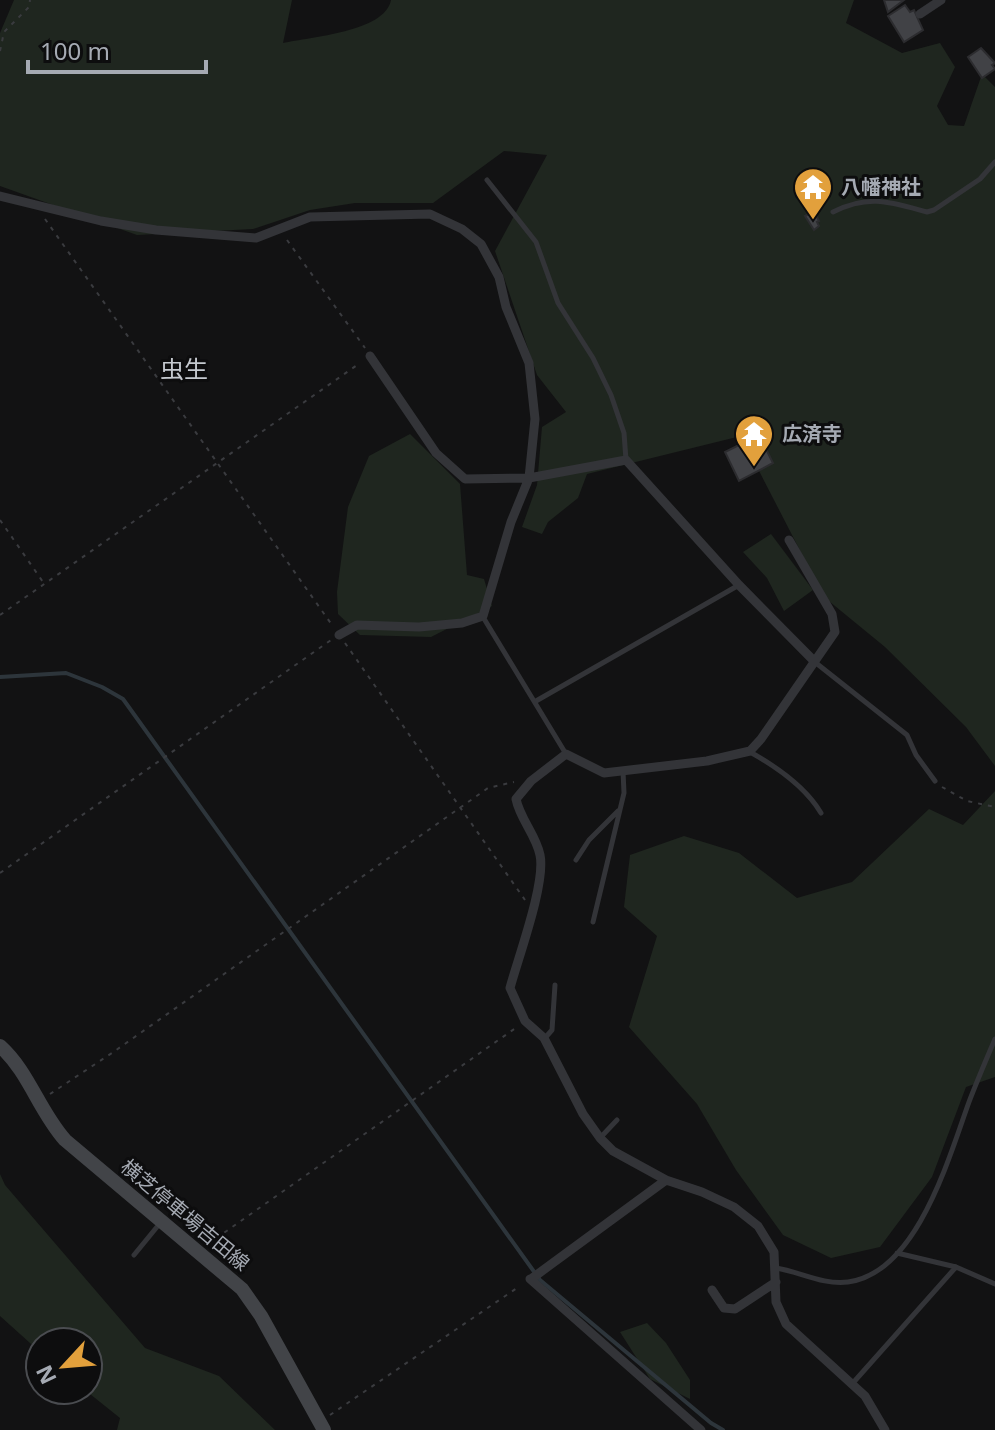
<svg xmlns="http://www.w3.org/2000/svg" width="995" height="1430" font-family="'Noto Sans','Noto Sans JP',sans-serif">
<style>
.green{fill:#1f261f}
.lines{fill:none;stroke-linecap:round;stroke-linejoin:round}
.stream{stroke:#2d353b;stroke-width:4}
.building{fill:#414246;stroke:#2c2c2f;stroke-width:2}
.path{stroke:#3a3b3f;stroke-width:2;stroke-dasharray:4 6;stroke-linecap:butt}
.lane{stroke:#333438;stroke-width:5}
.street{stroke:#333438;stroke-width:9}
.secondary{stroke:#424448;stroke-width:14}
.labels{text-anchor:middle;stroke-width:6;stroke-linejoin:round;paint-order:stroke}
.poi-label{font-size:20px;font-weight:bold;fill:#a5aab3;stroke:#0d0d0e;text-anchor:start}
.street-label{font-size:20px;fill:#a5aab3;stroke:#0d0d0e}
.quarter-label{font-size:24px;fill:#c5c9cf;stroke:#0d0d0e}
</style>
<rect width="100%" height="100%" fill="#121213"/>
<!-- green -->
<path class="green" d="M 14,0 L 292,0 L 283,43 C 310,37 385,32 391,0 L 854,0 L 846,23 L 902,53 L 940,43 L 955,67 L 937,106 L 948,125 L 964,126 L 982,74 L 995,87 L 995,766 L 966,727 L 885,647 L 824,597 L 741,436 L 587,474 L 578,498 L 548,522 L 542,534 L 522,527 L 537,485 L 542,427 L 566,412 L 537,375 L 495,251 L 547,155 L 504,151 L 433,203 L 355,203 L 310,210 L 253,229 L 137,235 L 0,186 L 0,33 Z
M 410,434 L 460,484 L 467,575 L 484,579 L 492,606 L 431,637 L 360,635 L 338,614 L 337,592 L 348,507 L 369,456 Z
M 771,534 L 813,590 L 784,611 L 767,578 L 743,552 Z
M 995,791 L 995,1077 L 966,1087 L 932,1177 L 880,1247 L 831,1258 L 783,1235 L 736,1170 L 697,1104 L 629,1027 L 657,936 L 624,907 L 630,855 L 684,836 L 739,853 L 797,898 L 852,882 L 929,809 L 963,825 Z
M 0,1174 L 5,1185 L 145,1348 L 219,1376 L 275,1430 L 117,1430 L 120,1418 L 85,1390 L 88,1390 L 88,1342 L 40,1342 L 40,1352 L 0,1316 Z
M 647,1323 L 666,1343 L 690,1380 L 690,1399 L 650,1379 L 620,1332 Z"/>
<g class="lines">
<!-- stream -->
<path class="stream" d="M 0,677 L 66,673 L 102,687 L 123,699 L 540,1280 L 711,1423 L 723,1430"/>
</g>
<!-- building -->
<path class="building" d="M 884,0 L 904,0 L 888,12 Z
M 905,5 L 910,12 L 914,10 L 923,30 L 904,42 L 888,16 Z
M 981,48 L 995,63 L 992,65 L 995,69 L 982,78 L 968,57 Z
M 809,214 L 812,218 L 816,215 L 819,221 L 817,222 L 819,226 L 814,230 L 805,216 Z
M 759,435 L 773,463 L 739,481 L 725,452 Z"/>
<g class="lines">
<!-- path -->
<path class="path" d="M 0,51 L 4,32 L 29,7 L 30,0
M 45,219 L 332,625
M 287,240 L 365,348
M 0,520 L 43,582
M 0,615 L 360,363
M 345,643 L 525,900
M 942,787 L 967,801 L 995,807
M 0,873 L 331,640
M 50,1094 L 112,1053 L 488,788 L 514,782
M 208,1244 L 517,1027
M 330,1415 L 520,1286"/>
<!-- lane -->
<path class="lane" d="M 487,180 L 536,242 L 558,303 L 593,358 L 611,395 L 624,433 L 626,460
M 833,212 C 869,194 890,202 927,212 L 934,210 L 980,179 L 995,162
M 483,617 L 566,754
M 816,663 L 907,735 L 916,755 L 935,781
M 536,701 L 739,585
M 750,752 C 777,767 805,786 821,813
M 576,860 L 589,840 L 618,811
M 593,922 L 624,793 L 623,771
M 545,1038 L 552,1030 L 555,985
M 600,1138 L 617,1120
M 897,1253 L 956,1267 L 995,1284
M 134,1255 L 161,1222
M 776,1268 C 801,1272 822,1285 848,1282 C 917,1273 949,1157 969,1102 C 977,1081 986,1060 995,1039
M 852,1384 L 956,1267"/>
<!-- street -->
<path class="street" d="M 920,14 L 941,0
M 0,196 L 101,221 L 156,230 L 256,238 L 310,217 L 430,214 L 462,229 L 481,244 L 499,277 L 506,307 L 529,363 L 535,419 L 529,478 L 511,522 L 483,616 L 462,623 L 419,627 L 357,625 L 339,635
M 370,356 L 436,453 L 465,479 L 529,478 L 626,460 L 739,585 L 815,662
M 789,540 L 832,614 L 835,632 L 761,739 L 750,751 L 707,761 L 604,773 L 566,754 L 531,781 L 516,799 C 520,819 536,835 540,855 C 546,883 518,958 510,988 L 525,1021 L 544,1038 L 583,1114 L 600,1138 L 613,1151 L 666,1180 L 702,1192 L 734,1207 L 758,1226 L 774,1252 L 776,1302 L 786,1324 L 865,1396 L 885,1430
M 530,1279 L 701,1430
M 531,1279 L 666,1180
M 712,1290 L 724,1308 L 735,1309 L 776,1282"/>
<!-- secondary -->
<path class="secondary" d="M 0,1046 C 29,1072 39,1111 65,1140 L 242,1289 L 261,1316 L 324,1430"/>
</g>
<!-- icons -->
<defs>
<g id="temple-pin" transform="scale(2)"><path d="M0 17L-7.5 6A9.5 9.5 0 1 1 7.5 6Z" fill="#e2a03c" stroke="#0d0d0e"/><path d="M0-6L5-2H3V0L6.5 2.5H4V6H1.5V3h-3V6H-4V2.5H-6.5L-3 0V-2H-5Z" fill="#fff"/></g>
</defs>
<g fill-rule="evenodd">
<use href="#temple-pin" x="813" y="187"/>
<use href="#temple-pin" x="754" y="434"/>
</g>
<g class="labels">
<!-- poi labels -->
<g class="poi-label">
<text x="841" y="194">八幡神社</text>
<text x="782" y="441">広済寺</text>
</g>
<!-- street labels -->
<g class="street-label">
<text transform="translate(185 1215) rotate(40)" y="7">横芝停車場吉田線</text>
</g>
<!-- quarter labels -->
<g class="quarter-label">
<text x="184" y="378">虫生</text>
</g>
</g>
<!-- north arrow -->
<g transform="translate(64 1366) rotate(244)"><circle r="38" fill="#0d0d0e" stroke="#4a4c50" stroke-width="2"/>
<path d="M0-6L14 30L0 20L-14 30Z" fill="#e2a03c"/>
<text y="-12" font-size="22" font-weight="bold" text-anchor="middle" fill="#a5aab3">N</text>
</g>
<!-- scale -->
<path d="M28 60v12h178v-12" fill="none" stroke="#a5aab3" stroke-width="4"/>
<text x="40" y="60" font-size="24" fill="#a5aab3" stroke="#0d0d0e" stroke-width="6" paint-order="stroke">100 m</text>
</svg>
